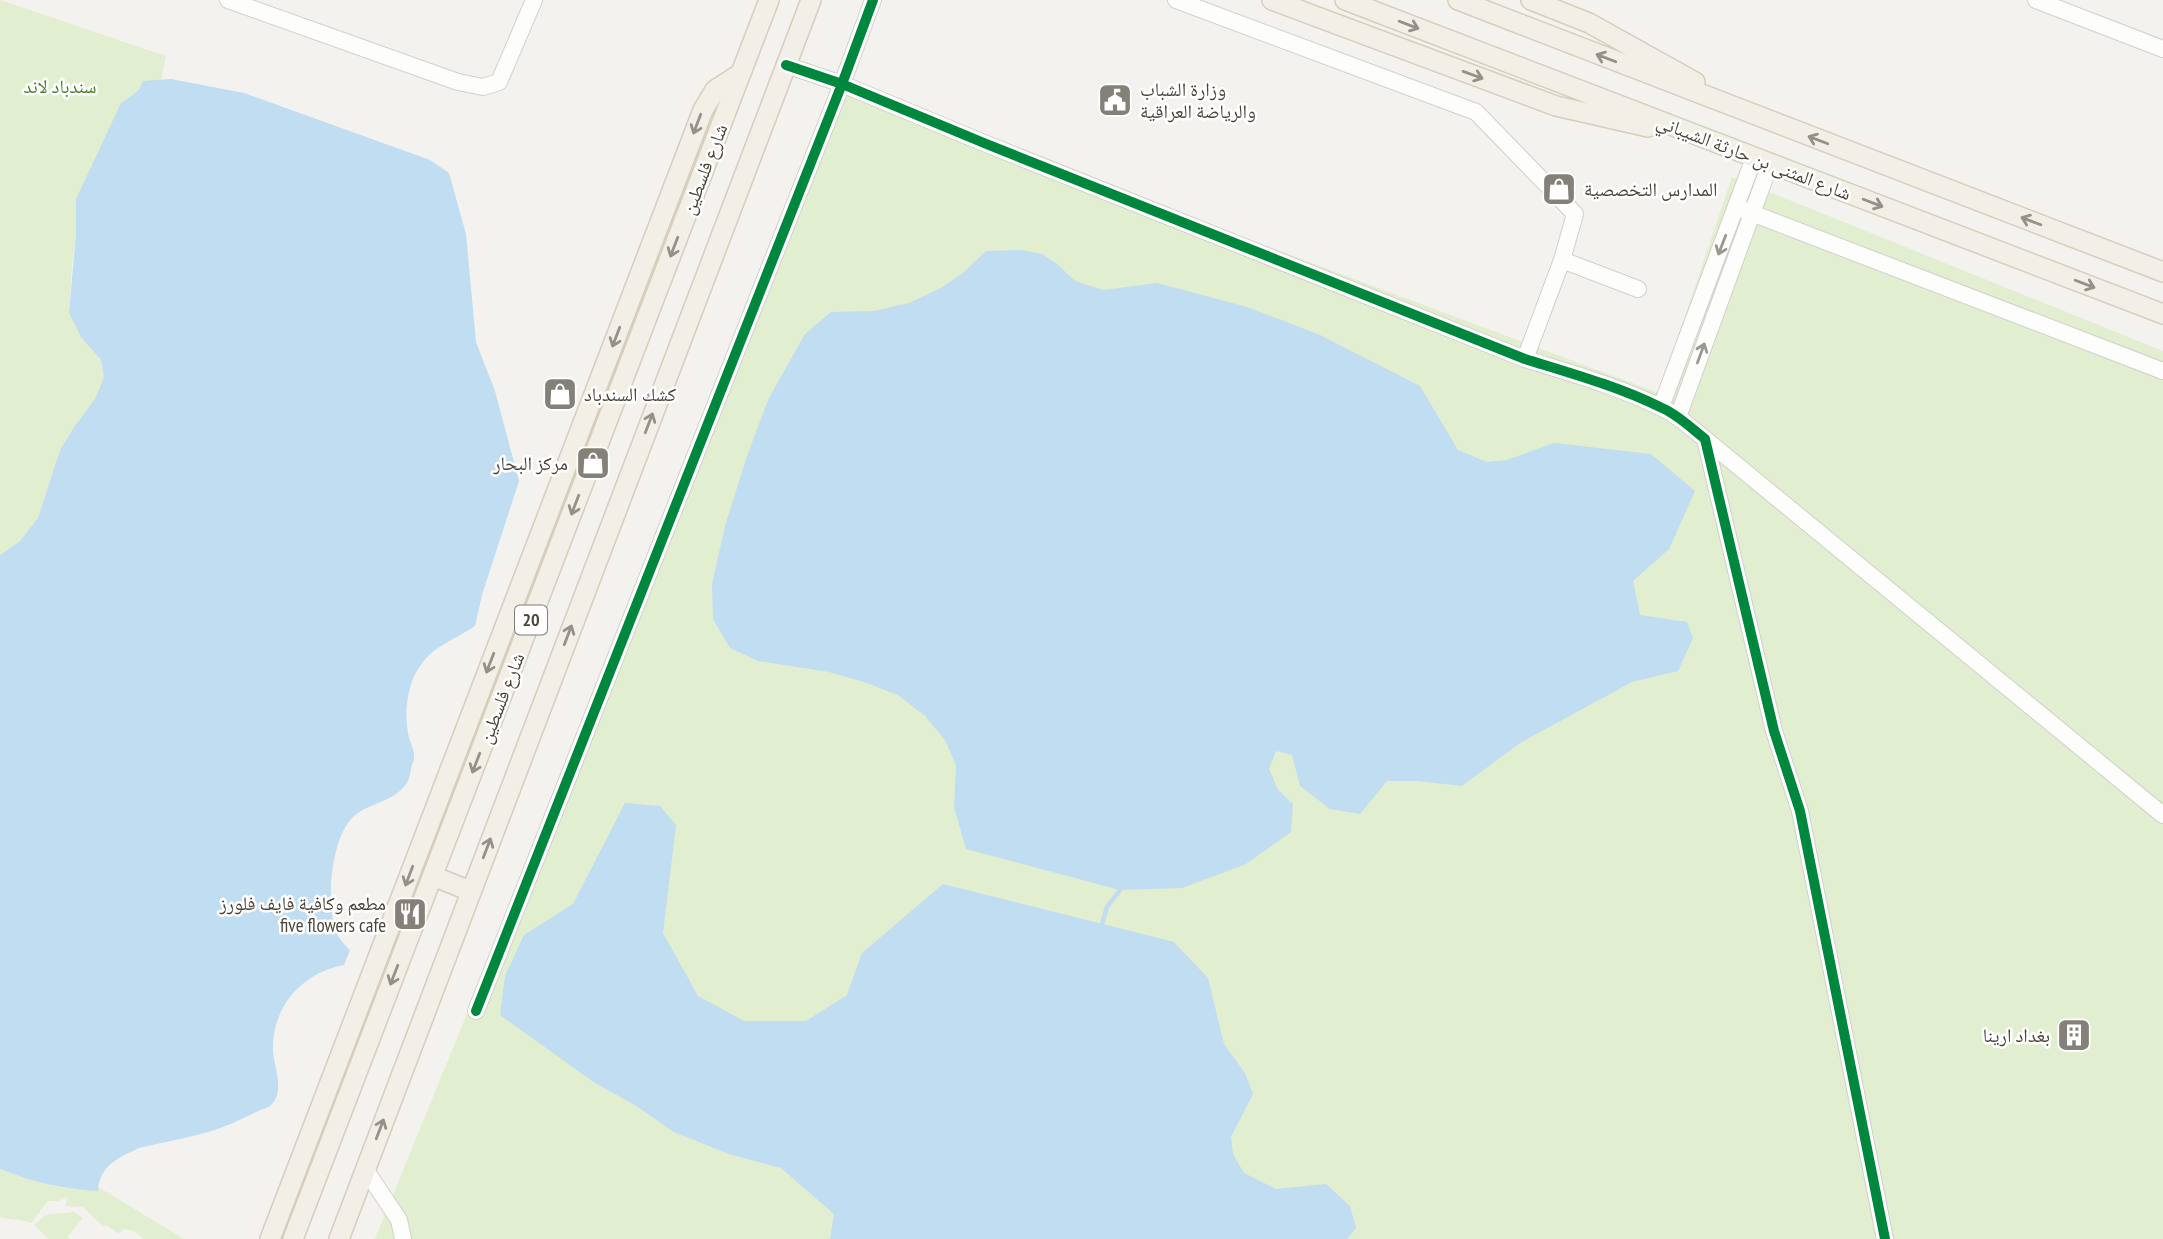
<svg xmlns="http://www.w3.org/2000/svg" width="2163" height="1239" font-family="'PT Sans Narrow','Noto Naskh Arabic',sans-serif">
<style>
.green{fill:#e1eecf}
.water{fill:#c0ddf1}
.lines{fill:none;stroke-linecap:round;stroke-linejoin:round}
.stream{stroke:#c0ddf1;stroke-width:4.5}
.minor-casing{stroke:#d2d0cb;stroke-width:18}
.major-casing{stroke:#d6cebb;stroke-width:22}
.minor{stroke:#fdfdfc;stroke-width:16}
.major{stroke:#f2efe6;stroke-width:19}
.cycleway-casing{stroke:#fff;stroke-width:15}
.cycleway{stroke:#00873e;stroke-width:10}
.oneway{stroke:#969187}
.oneway2{stroke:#9b9791}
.labels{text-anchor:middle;stroke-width:5;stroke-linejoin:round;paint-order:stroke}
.shield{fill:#fff;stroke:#817c74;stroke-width:2}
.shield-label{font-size:18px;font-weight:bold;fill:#4b4439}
.park-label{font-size:19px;fill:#4a7f2a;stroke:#fff}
.poi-label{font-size:19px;fill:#4b4439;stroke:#fff;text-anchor:start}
.street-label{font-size:19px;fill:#4b4439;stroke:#fff}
</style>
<rect width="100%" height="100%" fill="#f4f2ee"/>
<!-- green -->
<path class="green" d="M 0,0 L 166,56 L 161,81 L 143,81 L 139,90 L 127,98 L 76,233 L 72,266 L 69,313 L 93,351 L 101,360 L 104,377 L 95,399 L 74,427 L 60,450 L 38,518 L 20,541 L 0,555 Z
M 845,88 L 1659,393 L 1732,177 L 2163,351 L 2163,1239 L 375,1239 Z
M 0,1169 C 34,1183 61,1189 98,1190 L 98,1187 L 184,1239 L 144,1239 L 134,1231 L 123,1229 L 119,1234 L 106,1225 L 104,1227 L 83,1207 L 65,1206 L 68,1197 L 58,1201 L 48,1201 L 31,1223 C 22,1219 11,1220 0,1217 Z
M 74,1212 L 83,1218 L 67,1237 L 70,1239 L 49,1239 L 34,1225 L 45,1215 Z"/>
<!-- water -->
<path class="water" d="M 171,79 L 244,93 L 430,160 L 449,173 L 466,234 L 476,342 L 495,391 L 519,481 L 482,595 L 475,626 C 463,634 450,640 438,648 C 409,667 402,706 409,738 C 411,744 415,752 414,758 C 414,762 411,765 411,769 C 410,772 410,778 407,783 C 393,803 370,802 354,816 C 331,837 326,900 335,928 C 337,937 343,943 350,950 L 344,965 C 304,972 273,1005 273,1047 C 272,1064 286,1089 272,1104 C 269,1108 262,1109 258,1111 C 248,1116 238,1121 228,1125 C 203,1136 167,1141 139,1148 C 119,1157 99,1166 98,1191 C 63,1189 32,1182 0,1169 L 0,555 L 20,541 L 38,518 L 60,450 L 74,427 L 95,399 L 104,377 L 101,360 L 81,337 L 69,313 L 76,233 L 76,199 L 121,103 L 139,90 L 143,81 Z
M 1021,250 L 1042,254 L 1057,264 L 1075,281 L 1103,290 L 1157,283 L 1247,307 L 1320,335 L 1420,386 L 1458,450 L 1487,462 L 1507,460 L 1554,443 L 1651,454 L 1695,491 L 1669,549 L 1633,581 L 1640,615 L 1687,622 L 1693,638 L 1678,671 L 1632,682 L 1520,743 L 1462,786 L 1418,781 L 1387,781 L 1360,814 L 1330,809 L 1300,786 L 1292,755 L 1276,751 L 1269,769 L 1278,790 L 1293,804 L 1291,832 L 1246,864 L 1182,888 L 1120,890 L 966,849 L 954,807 L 956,765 L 945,740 L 925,716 L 898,695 L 864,682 L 829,672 L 758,661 L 730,648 L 713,619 L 712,584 L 725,526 L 747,456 L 768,400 L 805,334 L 831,312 L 874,311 L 909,303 L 941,288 L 963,273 L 986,251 Z
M 625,803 L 660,806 L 676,825 L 663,933 L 698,996 L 744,1021 L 806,1021 L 847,995 L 862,953 L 943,884 L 1174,942 L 1208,978 L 1224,1044 L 1245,1073 L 1253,1094 L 1231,1137 L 1233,1154 L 1244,1173 L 1276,1189 L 1326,1184 L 1350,1206 L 1356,1228 L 1347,1239 L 830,1239 L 834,1214 L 781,1168 L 729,1154 L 674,1132 L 635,1105 L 595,1083 L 500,1015 L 505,976 L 524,935 L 573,904 Z"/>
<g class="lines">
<!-- stream -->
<path class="stream" d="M 1102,924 L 1107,907 L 1120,890"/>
<!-- minor casing -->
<g class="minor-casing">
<path id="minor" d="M 228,0 L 458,82 L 483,87 L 499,82 L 534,0
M 1176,0 L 1476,112 L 1575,214 L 1562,260 L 1638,289
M 2036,0 L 2163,49
M 786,65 L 842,84 L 984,143 L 1525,359 C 1570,373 1617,386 1660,407 C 1677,414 1691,428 1705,439 L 1774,731 L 1800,811 L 1885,1239
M 1736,207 L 2163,371
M 1525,359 L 1562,260
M 1661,407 L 1754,158
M 1678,417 L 1770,164
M 1705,439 L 2163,815
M 476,1011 L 842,84 L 873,0
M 365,1169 L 399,1220 L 403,1239"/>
</g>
<!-- major casing -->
<g class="major-casing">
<path id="major" d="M 1272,0 L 1556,106 L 1648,127
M 1345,0 L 2163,314
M 1458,0 L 2163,272
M 1531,0 L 1589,23 L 1695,82
M 433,876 L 470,891
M 270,1239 L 703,110 L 715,90 L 740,74
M 293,1239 L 769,0
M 339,1239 L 811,0"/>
</g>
<!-- minor -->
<use href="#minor" class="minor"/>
<!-- major -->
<use href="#major" class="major"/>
<!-- cycleway casing -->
<g class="cycleway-casing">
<path id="cycleway" d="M 786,65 L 842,84 L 984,143 L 1525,359 C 1570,373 1617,386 1660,407 C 1677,414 1691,428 1705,439 L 1774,731 L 1800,811 L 1885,1239
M 476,1011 L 842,84 L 873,0"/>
</g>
<!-- cycleway -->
<use href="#cycleway" class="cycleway"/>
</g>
<!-- one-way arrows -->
<defs><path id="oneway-shaft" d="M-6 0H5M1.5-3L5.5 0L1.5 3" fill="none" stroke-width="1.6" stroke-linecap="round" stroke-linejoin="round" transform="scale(1.75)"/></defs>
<g class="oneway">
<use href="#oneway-shaft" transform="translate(1409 25) rotate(21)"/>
<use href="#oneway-shaft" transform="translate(1606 58) rotate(-159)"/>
<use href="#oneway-shaft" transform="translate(1473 75) rotate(20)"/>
<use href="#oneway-shaft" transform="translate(697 124) rotate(111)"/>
<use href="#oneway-shaft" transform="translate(1818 140) rotate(-159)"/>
<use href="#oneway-shaft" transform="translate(1873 203) rotate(21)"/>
<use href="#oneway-shaft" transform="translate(2031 221) rotate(-159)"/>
<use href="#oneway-shaft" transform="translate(674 247) rotate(111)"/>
<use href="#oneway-shaft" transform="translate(2085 284) rotate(21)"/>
<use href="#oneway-shaft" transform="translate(616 337) rotate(111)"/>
<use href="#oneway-shaft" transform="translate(649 423) rotate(-69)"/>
<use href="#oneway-shaft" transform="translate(575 505) rotate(111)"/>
<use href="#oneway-shaft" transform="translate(568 635) rotate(-69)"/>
<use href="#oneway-shaft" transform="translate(490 663) rotate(111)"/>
<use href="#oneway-shaft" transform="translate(476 763) rotate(111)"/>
<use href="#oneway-shaft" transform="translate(487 848) rotate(-69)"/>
<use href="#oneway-shaft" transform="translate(409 876) rotate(111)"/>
<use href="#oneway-shaft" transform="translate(394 975) rotate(111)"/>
<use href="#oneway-shaft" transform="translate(380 1129) rotate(-69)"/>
</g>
<g class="oneway2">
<use href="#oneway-shaft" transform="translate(1722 245) rotate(111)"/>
<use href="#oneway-shaft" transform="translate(1701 353) rotate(-70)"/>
</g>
<!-- icons -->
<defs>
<g id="civic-square" transform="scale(1.75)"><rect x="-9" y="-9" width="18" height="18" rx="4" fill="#868178" stroke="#fff"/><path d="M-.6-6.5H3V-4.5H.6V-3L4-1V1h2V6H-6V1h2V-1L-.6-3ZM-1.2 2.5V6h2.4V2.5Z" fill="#fff"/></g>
<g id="shop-square" transform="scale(1.75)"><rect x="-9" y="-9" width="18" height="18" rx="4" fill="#868178" stroke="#fff"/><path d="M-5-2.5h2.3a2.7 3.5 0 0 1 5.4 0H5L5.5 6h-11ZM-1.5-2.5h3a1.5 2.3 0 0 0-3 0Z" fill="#fff"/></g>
<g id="restaurant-square" transform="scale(1.75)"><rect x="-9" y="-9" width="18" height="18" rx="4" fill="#868178" stroke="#fff"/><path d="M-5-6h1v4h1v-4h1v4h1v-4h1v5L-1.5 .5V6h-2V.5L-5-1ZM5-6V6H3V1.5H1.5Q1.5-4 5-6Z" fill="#fff"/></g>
<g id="building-square" transform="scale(1.75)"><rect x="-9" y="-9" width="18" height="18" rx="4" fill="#868178" stroke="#fff"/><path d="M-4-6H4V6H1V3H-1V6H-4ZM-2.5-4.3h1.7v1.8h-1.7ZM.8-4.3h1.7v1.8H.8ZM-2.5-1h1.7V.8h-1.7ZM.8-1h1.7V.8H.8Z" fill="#fff"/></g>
</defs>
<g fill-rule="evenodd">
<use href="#civic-square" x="1115" y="100"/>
<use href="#shop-square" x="1559" y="189"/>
<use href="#shop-square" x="560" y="394"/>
<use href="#shop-square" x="593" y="463"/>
<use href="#restaurant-square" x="410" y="914"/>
<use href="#building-square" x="2074" y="1035"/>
</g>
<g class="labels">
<!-- shield labels -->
<rect class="shield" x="515" y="605.5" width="32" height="29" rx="5"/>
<g class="shield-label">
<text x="531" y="626">20</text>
</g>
<!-- park labels -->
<g class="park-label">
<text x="60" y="93">سندباد لاند</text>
</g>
<!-- poi labels -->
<g class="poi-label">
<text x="1140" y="96">وزارة الشباب<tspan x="1140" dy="22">والرياضة العراقية</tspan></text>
<text x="1584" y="196">المدارس التخصصية</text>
<text x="584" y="401">كشك السندباد</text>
<text x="568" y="470" text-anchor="end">مركز البحار</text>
<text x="386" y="910" text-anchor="end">مطعم وكافية فايف فلورز<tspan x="386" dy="22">five flowers cafe</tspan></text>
<text x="2050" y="1042" text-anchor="end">بغداد ارينا</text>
</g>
<!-- street labels -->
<g class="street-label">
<text transform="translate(1754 157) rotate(21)" y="7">شارع المثنى بن حارثة الشيباني</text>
<text transform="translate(704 169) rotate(-69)" y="7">شارع فلسطين</text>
<text transform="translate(501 698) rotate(-69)" y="7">شارع فلسطين</text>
</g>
</g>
</svg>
